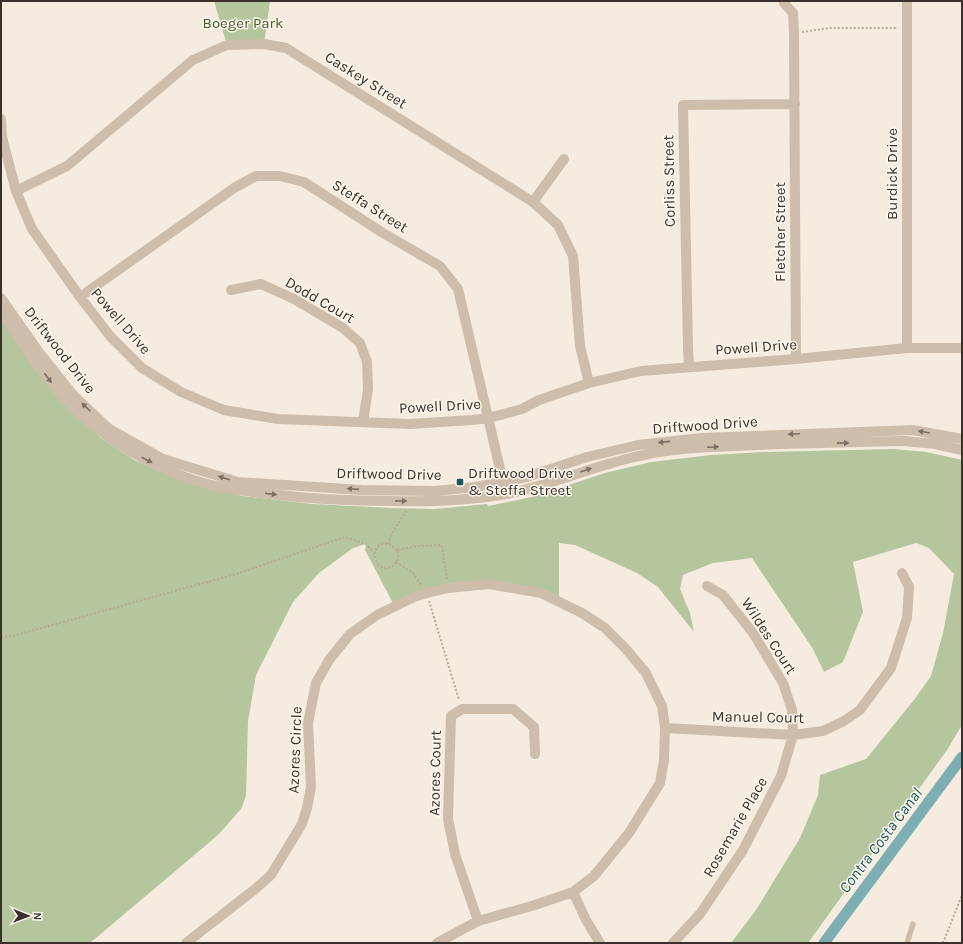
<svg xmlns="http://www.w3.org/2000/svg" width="963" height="944" font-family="Karla,sans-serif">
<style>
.green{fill:#b5c59d}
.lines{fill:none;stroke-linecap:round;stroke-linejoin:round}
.canal{stroke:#7caeb4;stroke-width:11}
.path{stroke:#baa794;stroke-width:2;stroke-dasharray:2 2;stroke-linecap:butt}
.service{stroke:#cebdaa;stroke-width:5.5}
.minor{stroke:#cebdaa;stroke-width:10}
.tertiary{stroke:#cebdaa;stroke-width:10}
.oneway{fill:#7d6f64}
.poi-dot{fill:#1c5760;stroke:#fbf6ec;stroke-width:1.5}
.labels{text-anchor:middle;stroke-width:3;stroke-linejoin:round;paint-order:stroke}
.park-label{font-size:15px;fill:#465b2b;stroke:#fbf6ec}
.street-label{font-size:15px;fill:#3b302a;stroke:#fbf6ec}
.poi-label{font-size:15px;fill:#3b302a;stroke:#fbf6ec;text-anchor:start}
.water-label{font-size:16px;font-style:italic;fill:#1c5760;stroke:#fbf6ec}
</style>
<rect width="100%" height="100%" fill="#f5ecdf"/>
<!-- green -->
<path class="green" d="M 214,1 L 270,1 L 264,44 L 227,45 Z
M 1,320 L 53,391 L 101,438 L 136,461 L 172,477 L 211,490 L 243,496 L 313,504 L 391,508 L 435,509 L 487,504 L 488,506 L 532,497 L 605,473 L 651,462 L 711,455 L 766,452 L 893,449 L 926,452 L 962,460 L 962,725 L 947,750 L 808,943 L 731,943 L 756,910 L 800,838 L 818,795 L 820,775 L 866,759 L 914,700 L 931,676 L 943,633 L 954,574 L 929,548 L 916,543 L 853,562 L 863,612 L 843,662 L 824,672 L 813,649 L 752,558 L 713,563 L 683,575 L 680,589 L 690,613 L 694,632 L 658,587 L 637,573 L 575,545 L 559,543 L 559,601 L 489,584 L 448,588 L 395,607 L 365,550 L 366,544 L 353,548 L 319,573 L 293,602 L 256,675 L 248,721 L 246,796 L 241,809 L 218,835 L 90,943 L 1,943 Z"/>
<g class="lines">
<!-- canal -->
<path class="canal" d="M 824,943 L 962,757"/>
<!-- path -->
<path class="path" d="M 802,32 L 830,28 L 898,28
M 388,544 L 394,530 L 407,510
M 397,550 L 391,545 C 365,536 374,580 394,565 C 398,561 399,556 397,550 L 417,546 L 441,545 L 442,547 L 447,579
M 396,562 L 413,573 L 421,585
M 429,601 L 459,700
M 1,637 L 13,636 L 236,574 L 345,537 L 366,544 L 375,554
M 943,943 L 962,895"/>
<!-- service -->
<path class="service" d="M 907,943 L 913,924"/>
<!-- minor -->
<path class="minor" d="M 784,3 L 793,13 L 794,33 L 796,359
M 1,119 L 2,137 L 16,191 L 32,229 L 80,297 L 110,336 L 142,368 L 181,392 L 224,410 L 278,419 L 410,424 L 472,420 L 489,418 L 522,409 L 539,400 L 589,383 L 641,371 L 796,359 L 907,348 L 962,348
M 16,191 L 67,166 L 193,60 L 227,45 L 264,44 L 286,48 L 533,202 L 558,225 L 573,256 L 580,346 L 589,383
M 533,202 L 564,159
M 231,290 L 261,284 L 294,299 L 343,328 L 360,343 L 367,362 L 368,389 L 363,422
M 80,297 L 234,188 L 256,176 L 280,176 L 304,182 L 383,233 L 440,266 L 458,289 L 500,469 L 508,494
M 907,348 L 907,1
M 689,367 L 688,348 L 683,105 L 795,104
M 665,728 L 793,735 L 823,731 L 844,721 L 860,710 L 891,668 L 907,618 L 909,587 L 902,573
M 573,892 L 586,920 L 600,943
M 478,921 L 455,854 L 448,819 L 451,716 L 462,709 L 513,709 L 534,727 L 535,754
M 186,943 L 254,890 L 271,875 L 302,824 L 307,808 L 311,787 L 308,723 L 316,683 L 329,660 L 350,634 L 377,615 L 414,597 L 427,593 L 448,588 L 489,584 L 541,593 L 582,613 L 605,628 L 626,649 L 646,673 L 662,706 L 665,728 L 664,760 L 660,783 L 629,833 L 594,876 L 573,892 L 535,905 L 478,921 L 437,943
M 673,943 L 700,914 L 743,850 L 781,776 L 793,735 L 792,710 L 783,683 L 753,633 L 723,595 L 707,586"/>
<!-- tertiary -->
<path class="tertiary" d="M 1,298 L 41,355 L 74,396 L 108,428 L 163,459 L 238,482 L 362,490 L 434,491 L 476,487 L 527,477 L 587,457 L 638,445 L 702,438 L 913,430 L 962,439
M 1,312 C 25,347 48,384 79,413 C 111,442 148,464 188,478 C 214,488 243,491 270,494 C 310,499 349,501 389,501 C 428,502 467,501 506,494 C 553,485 597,464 644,455 C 680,447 719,447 757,445 C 806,443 855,442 904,441 L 935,444 L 962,450"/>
</g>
<!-- one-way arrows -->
<defs><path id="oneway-solid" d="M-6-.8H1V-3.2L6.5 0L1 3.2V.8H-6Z"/></defs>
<g class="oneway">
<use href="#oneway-solid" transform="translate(48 378) rotate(53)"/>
<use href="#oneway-solid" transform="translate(86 407) rotate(-137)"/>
<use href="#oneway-solid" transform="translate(924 432) rotate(-170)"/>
<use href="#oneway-solid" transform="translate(794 434) rotate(178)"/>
<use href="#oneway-solid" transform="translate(664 442) rotate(174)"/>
<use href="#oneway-solid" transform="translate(843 443) rotate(-1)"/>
<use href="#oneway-solid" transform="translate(713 447) rotate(-2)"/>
<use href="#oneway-solid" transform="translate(147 460) rotate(28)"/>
<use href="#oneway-solid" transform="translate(586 470) rotate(-19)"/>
<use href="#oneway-solid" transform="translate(224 478) rotate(-163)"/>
<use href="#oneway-solid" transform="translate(353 489) rotate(-176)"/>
<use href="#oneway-solid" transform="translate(271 494) rotate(7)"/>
<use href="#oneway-solid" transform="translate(401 501) rotate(1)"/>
</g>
<!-- markers -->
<rect class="poi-dot" x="456" y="478" width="8" height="8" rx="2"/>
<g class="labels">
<!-- park labels -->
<g class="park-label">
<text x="243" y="28">Boeger Park</text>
</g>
<!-- street labels -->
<g class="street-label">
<text transform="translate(366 80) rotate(32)" y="5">Caskey Street</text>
<text transform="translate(892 174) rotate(-90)" y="5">Burdick Drive</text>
<text transform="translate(669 181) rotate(-91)" y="5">Corliss Street</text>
<text transform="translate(370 206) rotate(32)" y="5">Steffa Street</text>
<text transform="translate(780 232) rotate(-90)" y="5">Fletcher Street</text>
<text transform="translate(320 300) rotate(30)" y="5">Dodd Court</text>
<text transform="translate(121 321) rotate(49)" y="5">Powell Drive</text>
<text transform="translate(756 347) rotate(-4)" y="5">Powell Drive</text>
<text transform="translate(60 350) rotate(52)" y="5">Driftwood Drive</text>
<text transform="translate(440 406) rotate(-3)" y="5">Powell Drive</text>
<text transform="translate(705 425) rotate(-4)" y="5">Driftwood Drive</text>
<text transform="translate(389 474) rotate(1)" y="5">Driftwood Drive</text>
<text transform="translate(769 636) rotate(57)" y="5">Wildes Court</text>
<text transform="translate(758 717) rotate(1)" y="5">Manuel Court</text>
<text transform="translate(295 750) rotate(-88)" y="5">Azores Circle</text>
<text transform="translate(435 773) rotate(-89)" y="5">Azores Court</text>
<text transform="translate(735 827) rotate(-60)" y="5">Rosemarie Place</text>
</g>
<!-- poi labels -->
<g class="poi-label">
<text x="468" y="478">Driftwood Drive<tspan x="468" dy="17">&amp; Steffa Street</tspan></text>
</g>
<!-- water labels -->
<g class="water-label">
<text transform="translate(880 840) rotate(-53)" y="6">Contra Costa Canal</text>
</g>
</g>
<!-- border -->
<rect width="963" height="944" fill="none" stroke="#3b302a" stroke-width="4"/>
<!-- north arrow -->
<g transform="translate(28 916) rotate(91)" stroke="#fbf6ec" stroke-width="3" paint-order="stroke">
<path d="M0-3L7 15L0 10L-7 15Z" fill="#3b302a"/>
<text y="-6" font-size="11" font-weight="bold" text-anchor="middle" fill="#3b302a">N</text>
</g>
</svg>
